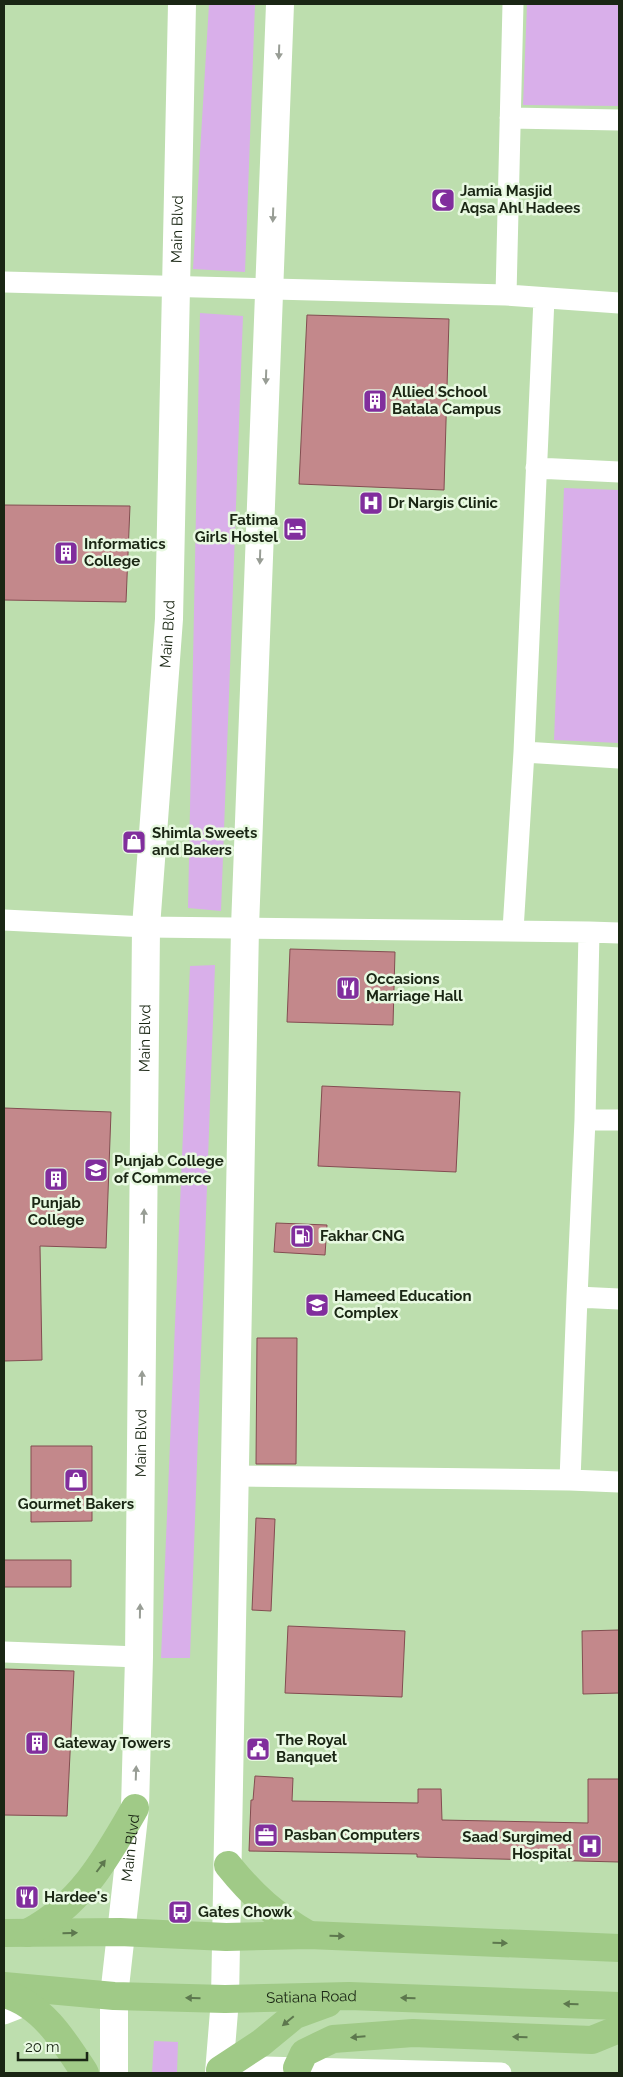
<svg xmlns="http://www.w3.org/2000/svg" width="623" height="2077" font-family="Raleway,sans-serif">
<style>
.green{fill:#d9afea}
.building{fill:#c3888b;stroke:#834d51}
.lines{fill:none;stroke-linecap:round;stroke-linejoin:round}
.minor{stroke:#fff;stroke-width:21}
.secondary{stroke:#fff;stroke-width:28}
.primary{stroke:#a0ca87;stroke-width:28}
.oneway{fill:#989d95}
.oneway2{fill:#5d784e}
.labels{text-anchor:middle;stroke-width:5;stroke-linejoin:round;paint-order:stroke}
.poi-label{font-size:15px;font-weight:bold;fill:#1a2614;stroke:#e8f9e1;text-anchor:start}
.street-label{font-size:15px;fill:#1a2614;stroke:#e8f9e1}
</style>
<rect width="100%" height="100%" fill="#bddeae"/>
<!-- green -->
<path class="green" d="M 209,4 L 255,4 L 245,272 L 193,269 Z
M 527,4 L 619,4 L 619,106 L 523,105 Z
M 200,313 L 243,316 L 221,911 L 188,908 Z
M 564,488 L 619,490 L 619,743 L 554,740 Z
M 215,965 L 190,1658 L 161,1658 L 190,966 Z
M 154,2041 L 178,2042 L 177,2073 L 152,2073 Z"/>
<!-- building -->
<path class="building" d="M 307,315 L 449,319 L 444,490 L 299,484 Z
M 4,505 L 130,506 L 126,602 L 4,600 Z
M 290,949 L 395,952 L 393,1025 L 287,1022 Z
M 322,1086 L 460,1092 L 456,1172 L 318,1166 Z
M 4,1108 L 111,1112 L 106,1248 L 40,1246 L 42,1360 L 4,1361 Z
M 276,1223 L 327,1225 L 325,1255 L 274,1252 Z
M 257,1338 L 297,1338 L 296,1464 L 256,1464 Z
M 31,1446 L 92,1446 L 92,1521 L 31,1522 Z
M 256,1518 L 275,1519 L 271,1611 L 252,1610 Z
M 4,1560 L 71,1560 L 71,1587 L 4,1587 Z
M 288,1626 L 405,1631 L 402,1697 L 285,1693 Z
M 619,1630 L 619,1693 L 583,1694 L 582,1631 Z
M 4,1669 L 74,1671 L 67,1816 L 4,1815 Z
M 255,1776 L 293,1778 L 292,1801 L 418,1803 L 418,1789 L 441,1789 L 442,1820 L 588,1823 L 588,1779 L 619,1779 L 619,1862 L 417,1857 L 417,1854 L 249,1851 L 251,1800 L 253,1800 Z"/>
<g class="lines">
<!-- minor -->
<path class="minor" d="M 510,118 L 619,120
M 4,282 L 506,295 L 619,303
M 506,295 L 513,4
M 536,468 L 619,472
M 524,752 L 619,758
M 4,920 L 146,927 L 589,932
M 513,930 L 524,752 L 544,298
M 619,933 L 589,932 L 585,1120 L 577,1297 L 619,1299
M 585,1120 L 619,1120
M 236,1476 L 570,1480 L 619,1482
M 570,1480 L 577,1297
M 4,1652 L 139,1657
M 4,2014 L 27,2005
M 242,2073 L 264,2067 L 501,2073"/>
<!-- secondary -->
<g class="secondary">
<path id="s1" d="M 114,2073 L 114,1996 L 135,1808 L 139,1657 L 146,927 L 169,619 L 182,4"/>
<path d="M 219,2073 L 225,1999 L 245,927 L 280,4"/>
</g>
<!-- primary -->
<g class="primary">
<path d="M 228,1865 C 253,1896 274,1915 309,1935"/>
<path d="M 4,1933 L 120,1932 L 226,1937 L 309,1935 L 619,1948"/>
<path d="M 27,1933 C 80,1906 107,1857 135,1808"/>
<path id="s2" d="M 4,1986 L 114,1996 L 225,1999 L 349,1996 L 619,2006"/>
<path d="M 4,1994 C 42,2004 65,2042 85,2073"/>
<path d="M 297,2068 L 304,2053 L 333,2039 L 413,2033 L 592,2040 L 619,2029"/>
<path d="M 220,2070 L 261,2043 L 295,2015 L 328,2003"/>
</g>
</g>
<!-- one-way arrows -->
<defs><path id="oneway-solid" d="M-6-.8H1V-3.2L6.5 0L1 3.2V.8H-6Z" transform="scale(1.25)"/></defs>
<g class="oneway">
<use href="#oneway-solid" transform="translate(279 52) rotate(92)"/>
<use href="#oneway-solid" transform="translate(273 215) rotate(92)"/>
<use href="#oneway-solid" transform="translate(266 377) rotate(92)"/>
<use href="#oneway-solid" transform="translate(260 557) rotate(92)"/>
<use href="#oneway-solid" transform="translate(144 1216) rotate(-89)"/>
<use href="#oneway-solid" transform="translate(142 1378) rotate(-89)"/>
<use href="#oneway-solid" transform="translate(140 1611) rotate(-89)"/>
<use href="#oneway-solid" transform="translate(136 1773) rotate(-88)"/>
</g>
<g class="oneway2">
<use href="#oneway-solid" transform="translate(101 1866) rotate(-53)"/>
<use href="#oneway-solid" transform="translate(70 1933) rotate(-1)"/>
<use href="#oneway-solid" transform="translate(337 1936) rotate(2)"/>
<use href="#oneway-solid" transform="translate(500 1943) rotate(2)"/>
<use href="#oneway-solid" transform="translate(193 1998) rotate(-179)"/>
<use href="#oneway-solid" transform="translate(408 1998) rotate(-178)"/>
<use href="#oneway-solid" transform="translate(571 2004) rotate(-178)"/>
<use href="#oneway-solid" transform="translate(288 2021) rotate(140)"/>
<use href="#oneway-solid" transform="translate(358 2037) rotate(175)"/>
<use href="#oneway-solid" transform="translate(520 2037) rotate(-178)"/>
</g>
<!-- icons -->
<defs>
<g id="mosque-square" transform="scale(1.25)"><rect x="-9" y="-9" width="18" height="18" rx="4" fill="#812e9d" stroke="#e8f9e1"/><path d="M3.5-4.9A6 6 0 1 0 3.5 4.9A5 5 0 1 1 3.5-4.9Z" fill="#fff"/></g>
<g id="building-square" transform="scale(1.25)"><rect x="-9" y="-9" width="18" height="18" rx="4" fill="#812e9d" stroke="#e8f9e1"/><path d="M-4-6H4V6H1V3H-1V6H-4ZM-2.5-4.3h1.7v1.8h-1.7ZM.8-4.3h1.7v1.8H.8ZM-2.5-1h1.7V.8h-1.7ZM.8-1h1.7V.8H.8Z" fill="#fff"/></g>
<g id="hospital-square" transform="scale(1.25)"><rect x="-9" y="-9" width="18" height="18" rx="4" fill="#812e9d" stroke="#e8f9e1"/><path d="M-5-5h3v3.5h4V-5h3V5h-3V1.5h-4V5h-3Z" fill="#fff"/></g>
<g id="hotel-square" transform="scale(1.25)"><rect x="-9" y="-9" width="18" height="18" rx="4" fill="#812e9d" stroke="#e8f9e1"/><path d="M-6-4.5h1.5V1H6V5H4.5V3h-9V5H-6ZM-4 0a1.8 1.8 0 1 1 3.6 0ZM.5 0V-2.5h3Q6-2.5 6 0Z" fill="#fff"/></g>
<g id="shop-square" transform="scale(1.25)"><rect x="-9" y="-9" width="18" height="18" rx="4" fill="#812e9d" stroke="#e8f9e1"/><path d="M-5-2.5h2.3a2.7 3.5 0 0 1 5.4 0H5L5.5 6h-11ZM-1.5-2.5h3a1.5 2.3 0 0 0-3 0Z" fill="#fff"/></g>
<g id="restaurant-square" transform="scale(1.25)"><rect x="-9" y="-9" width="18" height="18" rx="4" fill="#812e9d" stroke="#e8f9e1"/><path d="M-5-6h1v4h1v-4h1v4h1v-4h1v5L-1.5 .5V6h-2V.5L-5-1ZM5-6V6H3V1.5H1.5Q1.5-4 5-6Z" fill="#fff"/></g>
<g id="university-square" transform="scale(1.25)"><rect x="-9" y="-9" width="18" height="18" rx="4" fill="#812e9d" stroke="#e8f9e1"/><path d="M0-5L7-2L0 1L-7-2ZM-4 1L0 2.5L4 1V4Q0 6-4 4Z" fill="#fff"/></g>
<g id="fuel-square" transform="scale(1.25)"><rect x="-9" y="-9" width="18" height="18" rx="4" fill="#812e9d" stroke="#e8f9e1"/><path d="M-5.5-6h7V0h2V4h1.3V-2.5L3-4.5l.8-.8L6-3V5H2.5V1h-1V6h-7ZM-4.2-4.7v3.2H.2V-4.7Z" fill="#fff"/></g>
<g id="school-square" transform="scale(1.25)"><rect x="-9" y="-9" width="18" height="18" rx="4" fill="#812e9d" stroke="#e8f9e1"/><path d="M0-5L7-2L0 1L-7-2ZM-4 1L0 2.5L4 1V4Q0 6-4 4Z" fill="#fff"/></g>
<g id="civic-square" transform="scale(1.25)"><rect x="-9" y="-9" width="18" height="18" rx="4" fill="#812e9d" stroke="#e8f9e1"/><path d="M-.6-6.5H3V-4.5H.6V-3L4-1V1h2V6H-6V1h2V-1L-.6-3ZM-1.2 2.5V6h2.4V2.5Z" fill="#fff"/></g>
<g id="office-square" transform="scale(1.25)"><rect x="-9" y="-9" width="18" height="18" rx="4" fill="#812e9d" stroke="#e8f9e1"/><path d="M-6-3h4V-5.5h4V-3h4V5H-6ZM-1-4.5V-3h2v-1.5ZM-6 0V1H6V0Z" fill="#fff"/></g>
<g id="bus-square" transform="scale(1.25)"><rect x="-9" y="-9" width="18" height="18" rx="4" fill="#812e9d" stroke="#e8f9e1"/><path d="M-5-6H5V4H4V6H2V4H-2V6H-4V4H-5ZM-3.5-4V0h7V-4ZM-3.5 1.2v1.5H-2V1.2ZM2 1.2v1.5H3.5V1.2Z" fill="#fff"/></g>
</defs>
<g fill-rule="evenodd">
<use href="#mosque-square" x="443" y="200"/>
<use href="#building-square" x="375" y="401"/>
<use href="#hospital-square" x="371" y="503"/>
<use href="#hotel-square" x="295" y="529"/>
<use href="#building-square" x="66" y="553"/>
<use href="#shop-square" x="134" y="842"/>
<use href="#restaurant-square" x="348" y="988"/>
<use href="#university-square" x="96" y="1170"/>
<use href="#building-square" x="56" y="1179"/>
<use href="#fuel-square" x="302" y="1236"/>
<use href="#school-square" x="317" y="1305"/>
<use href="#shop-square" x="76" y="1480"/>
<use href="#building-square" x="37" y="1743"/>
<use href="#civic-square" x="258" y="1749"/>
<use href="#office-square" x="266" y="1835"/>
<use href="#hospital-square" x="590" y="1846"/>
<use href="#restaurant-square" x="27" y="1897"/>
<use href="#bus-square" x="180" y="1912"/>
</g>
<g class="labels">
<!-- poi labels -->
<g class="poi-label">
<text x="460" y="196">Jamia Masjid<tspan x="460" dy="17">Aqsa Ahl Hadees</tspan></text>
<text x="392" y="397">Allied School<tspan x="392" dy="17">Batala Campus</tspan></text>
<text x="388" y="508">Dr Nargis Clinic</text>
<text x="278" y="525" text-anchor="end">Fatima<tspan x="278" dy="17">Girls Hostel</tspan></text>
<text x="84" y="549">Informatics<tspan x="84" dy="17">College</tspan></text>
<text x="152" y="838">Shimla Sweets<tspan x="152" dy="17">and Bakers</tspan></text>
<text x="366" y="984">Occasions<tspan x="366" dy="17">Marriage Hall</tspan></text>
<text x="114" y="1166">Punjab College<tspan x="114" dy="17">of Commerce</tspan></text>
<text x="56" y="1208" text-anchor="middle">Punjab<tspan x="56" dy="17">College</tspan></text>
<text x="320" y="1241">Fakhar CNG</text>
<text x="334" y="1301">Hameed Education<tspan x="334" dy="17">Complex</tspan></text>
<text x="76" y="1509" text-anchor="middle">Gourmet Bakers</text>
<text x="276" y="1745">The Royal<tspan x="276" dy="17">Banquet</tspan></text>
<text x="54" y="1748">Gateway Towers</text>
<text x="284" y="1840">Pasban Computers</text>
<text x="572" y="1842" text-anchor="end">Saad Surgimed<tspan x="572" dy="17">Hospital</tspan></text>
<text x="44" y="1902">Hardee's</text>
<text x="198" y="1917">Gates Chowk</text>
</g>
<!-- street labels -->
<g class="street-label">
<text dy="5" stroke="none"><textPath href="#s1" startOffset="1846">Main Blvd</textPath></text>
<text dy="5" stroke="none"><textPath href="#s1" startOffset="1441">Main Blvd</textPath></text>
<text dy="5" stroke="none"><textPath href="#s1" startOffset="1036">Main Blvd</textPath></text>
<text dy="5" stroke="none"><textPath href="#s1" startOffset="631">Main Blvd</textPath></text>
<text dy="5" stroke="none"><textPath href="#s1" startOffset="226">Main Blvd</textPath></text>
<text dy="5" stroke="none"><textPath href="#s2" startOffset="308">Satiana Road</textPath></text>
</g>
</g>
<!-- border -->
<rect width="623" height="2077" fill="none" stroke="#1a2614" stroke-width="10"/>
<!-- scale -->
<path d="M18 2052v8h69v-8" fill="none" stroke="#1a2614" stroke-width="2.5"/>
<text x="25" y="2052" font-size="15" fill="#1a2614" stroke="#e8f9e1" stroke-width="4" paint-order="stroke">20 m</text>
</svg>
